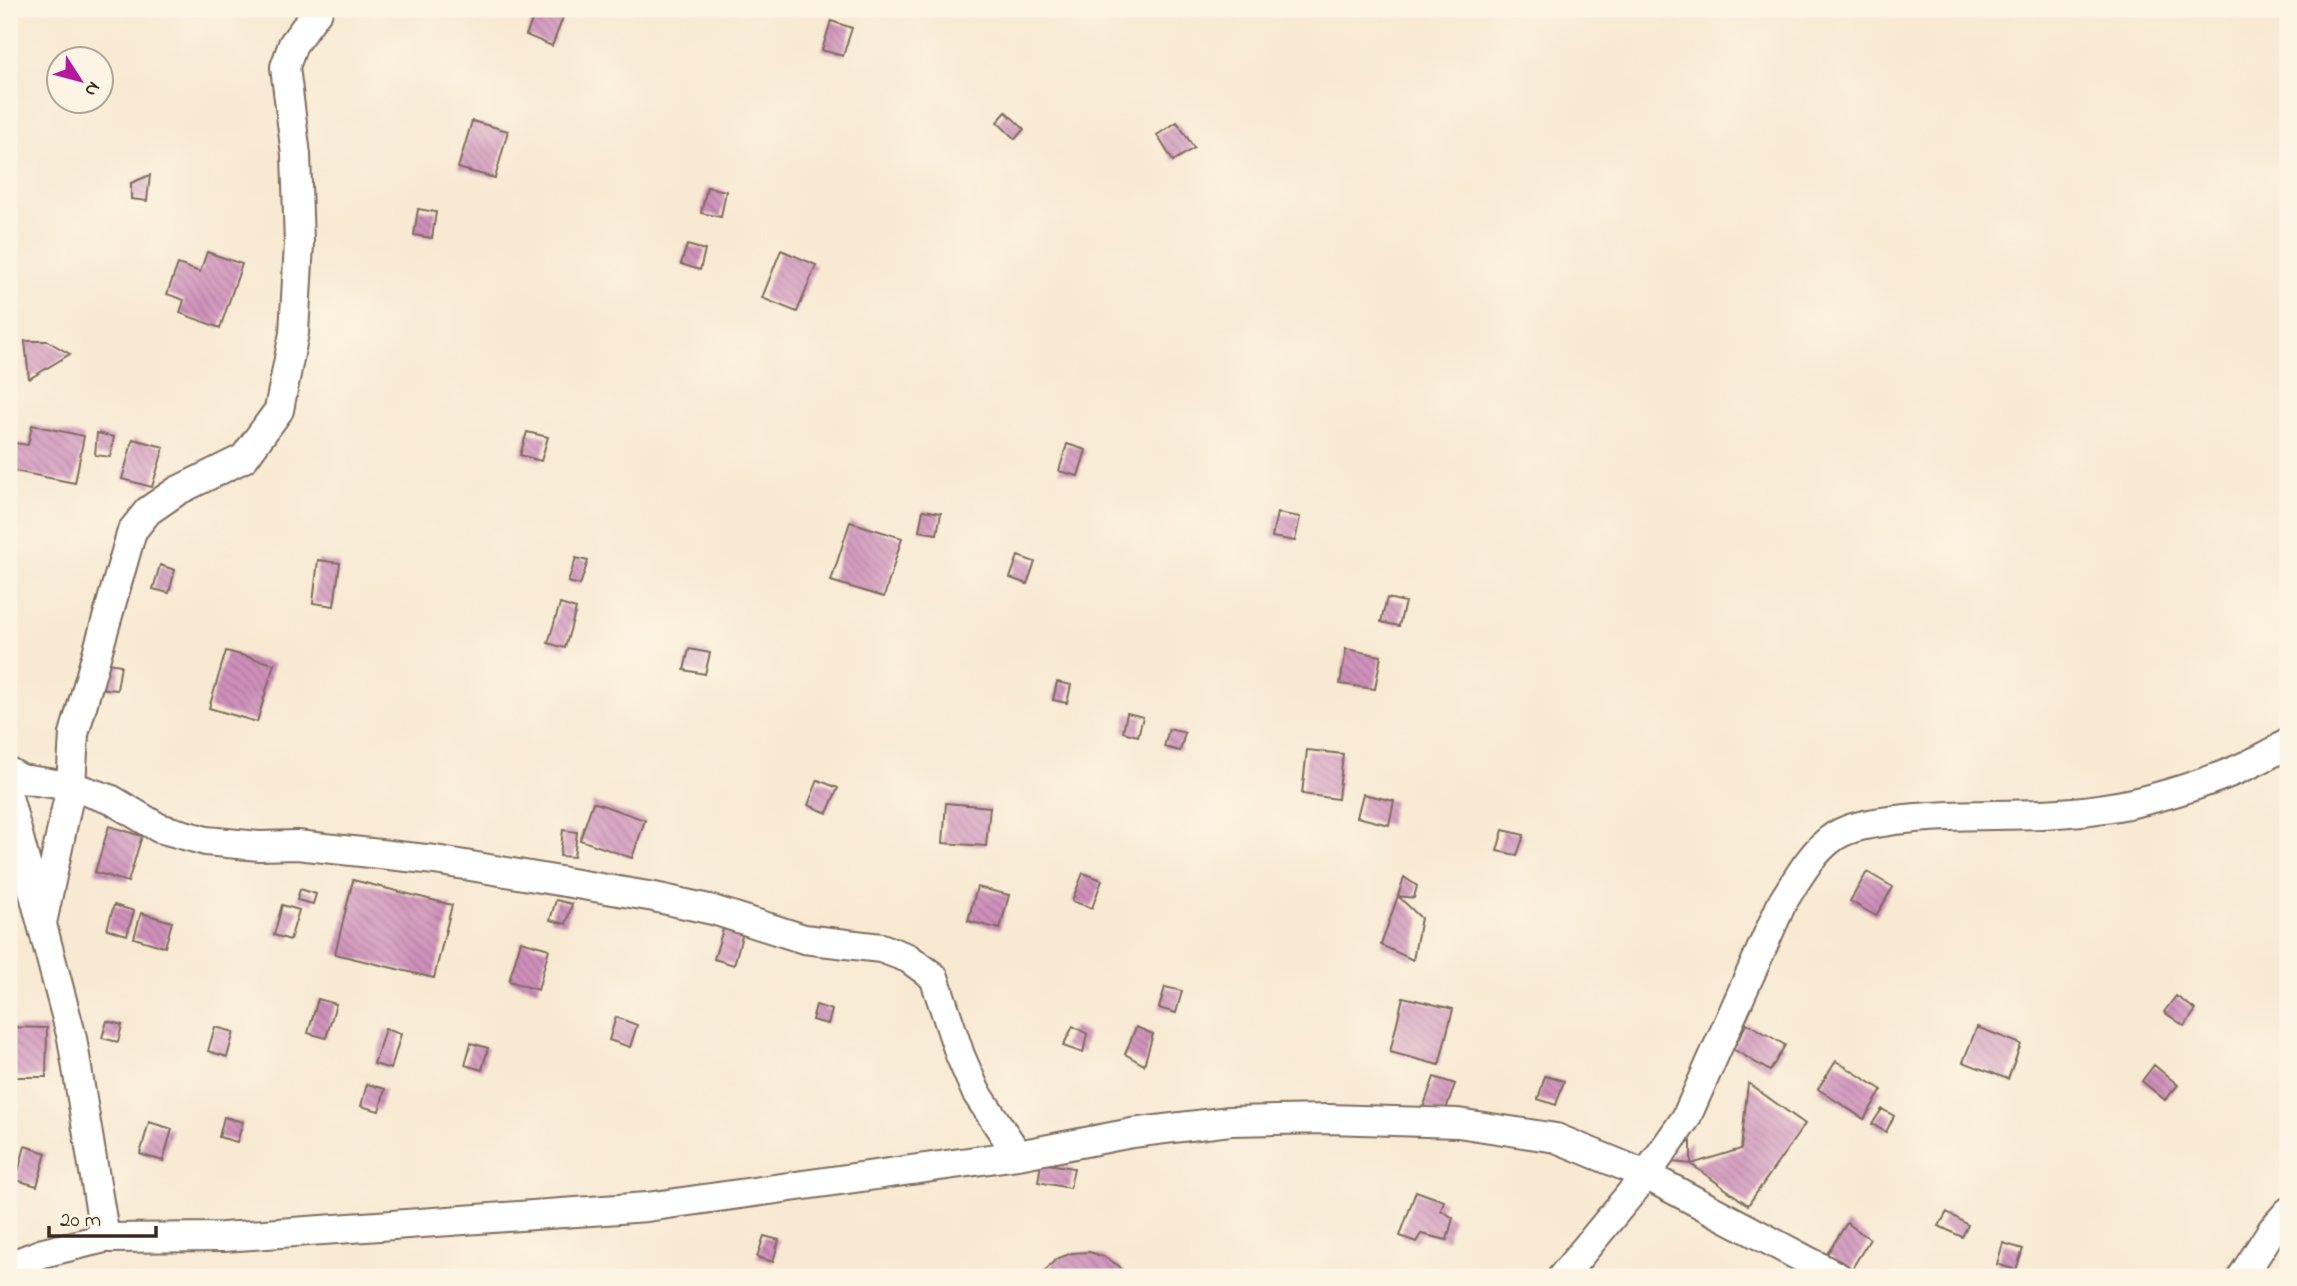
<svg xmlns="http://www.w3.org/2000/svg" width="2297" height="1286" font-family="'Indie Flower',sans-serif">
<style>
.building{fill:url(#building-back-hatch)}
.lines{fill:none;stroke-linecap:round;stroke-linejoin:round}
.street-casing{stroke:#7d6d5d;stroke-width:32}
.street{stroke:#fff;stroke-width:28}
</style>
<defs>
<pattern id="building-back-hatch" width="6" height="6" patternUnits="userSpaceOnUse" patternTransform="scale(1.75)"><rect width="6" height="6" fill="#cf90bb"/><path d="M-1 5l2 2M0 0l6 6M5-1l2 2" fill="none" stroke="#a97697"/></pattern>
</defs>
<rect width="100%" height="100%" fill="#fcf5e5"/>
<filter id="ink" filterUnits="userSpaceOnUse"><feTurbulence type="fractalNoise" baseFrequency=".0143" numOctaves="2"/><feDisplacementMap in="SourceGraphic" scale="14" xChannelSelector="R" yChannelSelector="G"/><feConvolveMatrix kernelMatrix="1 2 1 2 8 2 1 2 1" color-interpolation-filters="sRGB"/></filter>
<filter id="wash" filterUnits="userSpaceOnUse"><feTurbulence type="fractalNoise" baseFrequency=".00686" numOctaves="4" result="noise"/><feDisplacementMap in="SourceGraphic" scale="28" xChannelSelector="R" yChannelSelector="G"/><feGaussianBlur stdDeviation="1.57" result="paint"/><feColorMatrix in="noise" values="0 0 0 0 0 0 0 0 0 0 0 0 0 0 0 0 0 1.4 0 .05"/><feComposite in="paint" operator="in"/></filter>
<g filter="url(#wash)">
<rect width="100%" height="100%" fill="#f8e9d2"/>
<g id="blocks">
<!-- building -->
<path class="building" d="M 537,9 L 549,9 L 564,15 L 552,46 L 526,35 Z
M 831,21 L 852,28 L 843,56 L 822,50 Z
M 1006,112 L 1024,129 L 1015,139 L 997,122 Z
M 472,121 L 508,131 L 495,178 L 458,168 Z
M 1177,122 L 1194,148 L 1173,161 L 1157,135 Z
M 150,175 L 147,201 L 131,199 L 131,183 Z
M 707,187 L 726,191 L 721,217 L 701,213 Z
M 418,209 L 436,212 L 432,238 L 414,235 Z
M 687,245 L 705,250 L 700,270 L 681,264 Z
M 781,250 L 816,265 L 797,312 L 762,298 Z
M 207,252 L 242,264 L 220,328 L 180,313 L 184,300 L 167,294 L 178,264 L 200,272 Z
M 25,341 L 47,341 L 70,354 L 29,379 Z
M 32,425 L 84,436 L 75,483 L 9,470 L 14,443 L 28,445 Z
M 527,432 L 548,437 L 541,461 L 520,455 Z
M 97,433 L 114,437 L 110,457 L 95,455 Z
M 133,439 L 164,447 L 152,487 L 122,479 Z
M 1067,444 L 1086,450 L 1078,476 L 1059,471 Z
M 923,510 L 941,513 L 937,534 L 919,531 Z
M 1277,513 L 1300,517 L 1295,541 L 1272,537 Z
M 850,522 L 902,538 L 884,597 L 831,581 Z
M 1018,556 L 1035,562 L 1027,584 L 1010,578 Z
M 576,558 L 588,561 L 580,585 L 568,582 Z
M 318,560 L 340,563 L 334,606 L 313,603 Z
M 160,565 L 175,570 L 169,593 L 153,589 Z
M 1387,598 L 1405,602 L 1399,626 L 1381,622 Z
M 560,604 L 576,609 L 565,648 L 548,643 Z
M 689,649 L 710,653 L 705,674 L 684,670 Z
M 1346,649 L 1381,656 L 1375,689 L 1340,684 Z
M 226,651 L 274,664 L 257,722 L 209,708 Z
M 101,662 L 121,665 L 117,690 L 97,688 Z
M 1057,682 L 1071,685 L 1067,703 L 1053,700 Z
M 1127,713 L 1143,717 L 1138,736 L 1123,732 Z
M 1169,729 L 1185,733 L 1180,751 L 1164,747 Z
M 1307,750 L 1343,754 L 1338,799 L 1302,794 Z
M 818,780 L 838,788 L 827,813 L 808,805 Z
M 1363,794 L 1394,801 L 1389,825 L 1357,817 Z
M 593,802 L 645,820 L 632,858 L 580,840 Z
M 946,803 L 990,807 L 986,846 L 943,843 Z
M 109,826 L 142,836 L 128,882 L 95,872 Z
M 563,830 L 577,832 L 574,857 L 560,856 Z
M 1503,830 L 1524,835 L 1517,855 L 1497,851 Z
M 1867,872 L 1893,887 L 1876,916 L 1850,901 Z
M 1083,873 L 1102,880 L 1092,908 L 1072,901 Z
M 1404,877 L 1417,886 L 1414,898 L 1398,896 Z
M 353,880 L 452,905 L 434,978 L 335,954 Z
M 977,887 L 1009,895 L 1000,929 L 968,921 Z
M 300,889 L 316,894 L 313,904 L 297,900 Z
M 1398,896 L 1421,918 L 1413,960 L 1381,945 Z
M 556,900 L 572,904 L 566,924 L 550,920 Z
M 114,905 L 134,911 L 127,935 L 107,929 Z
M 282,905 L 299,910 L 290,940 L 274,935 Z
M 141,913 L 172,922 L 165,947 L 134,938 Z
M 724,926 L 743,932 L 734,965 L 714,959 Z
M 521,941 L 549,949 L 538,990 L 509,981 Z
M 1165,987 L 1182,991 L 1176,1013 L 1159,1008 Z
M 2176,996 L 2196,1010 L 2184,1026 L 2164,1012 Z
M 1403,997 L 1453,1009 L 1439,1065 L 1390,1052 Z
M 318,999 L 336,1004 L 326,1038 L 308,1033 Z
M 816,1005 L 832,1010 L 828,1024 L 812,1020 Z
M 616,1017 L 637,1025 L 630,1047 L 609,1040 Z
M 107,1021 L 122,1025 L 118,1042 L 102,1038 Z
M 1747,1023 L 1785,1045 L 1770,1071 L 1733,1049 Z
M 1073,1026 L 1087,1034 L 1083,1053 L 1063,1046 Z
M 9,1027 L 47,1028 L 46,1077 L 9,1077 Z
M 215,1027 L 234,1032 L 227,1057 L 208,1051 Z
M 1136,1027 L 1153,1034 L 1144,1065 L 1125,1054 Z
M 1977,1027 L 2021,1044 L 2008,1079 L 1963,1062 Z
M 385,1029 L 401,1034 L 391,1069 L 374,1064 Z
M 471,1043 L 488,1048 L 482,1070 L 465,1065 Z
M 1836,1061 L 1882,1090 L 1864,1119 L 1818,1089 Z
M 2154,1065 L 2178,1085 L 2165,1100 L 2142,1081 Z
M 1545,1076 L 1564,1081 L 1556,1105 L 1538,1099 Z
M 1434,1077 L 1455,1084 L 1444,1115 L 1423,1108 Z
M 1748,1083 L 1805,1124 L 1748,1205 L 1691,1164 L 1741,1149 Z
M 367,1084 L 385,1089 L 379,1111 L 361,1106 Z
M 1882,1109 L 1894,1116 L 1886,1132 L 1872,1124 Z
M 224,1117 L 243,1122 L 237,1142 L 219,1137 Z
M 149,1122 L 172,1129 L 163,1161 L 140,1154 Z
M 1691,1141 L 1691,1164 L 1664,1161 Z
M 25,1146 L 46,1153 L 37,1186 L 16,1180 Z
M 1041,1163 L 1074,1168 L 1070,1188 L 1038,1182 Z
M 1416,1191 L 1444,1201 L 1441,1210 L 1453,1218 L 1447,1240 L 1421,1234 L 1416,1242 L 1400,1236 Z
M 1947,1212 L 1968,1225 L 1962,1237 L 1939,1226 Z
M 1847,1223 L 1870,1239 L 1851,1270 L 1827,1254 Z
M 764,1236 L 779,1240 L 773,1262 L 757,1257 Z
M 2003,1243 L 2023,1249 L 2016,1270 L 1997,1264 Z
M 1089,1252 L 1105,1257 L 1119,1266 L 1127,1277 L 1039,1277 L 1056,1259 L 1072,1253 Z"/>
</g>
</g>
<g filter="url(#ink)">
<use href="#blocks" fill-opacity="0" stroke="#7d6d5d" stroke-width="2"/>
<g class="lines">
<!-- street casing -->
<g class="street-casing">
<path id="street" d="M 9,772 L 21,779 L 71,786 L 112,800 L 159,828 L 206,841 L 259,846 L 297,845 L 435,860 L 654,897 L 713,910 L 804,939 L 881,948 L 908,958 L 934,977 L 960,1055 L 976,1092 L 1018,1155
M 9,800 L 72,1038 L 105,1238
M 42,923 L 71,786 L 74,734 L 132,531 L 148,511 L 177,491 L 244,458 L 279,410 L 294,333 L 299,244 L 296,155 L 285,67 L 293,44 L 319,9
M 9,1266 L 43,1253 L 105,1238 L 223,1237 L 647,1207 L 1018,1155 L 1132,1133 L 1230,1121 L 1329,1119 L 1458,1123 L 1556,1138 L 1646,1175 L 1838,1277
M 1562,1277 L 1646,1175 L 1686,1118 L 1782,903 C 1796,881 1812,851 1835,836 C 1853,825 1876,823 1896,820 C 1963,811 2031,819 2098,809 C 2153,802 2242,774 2288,743
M 2242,1277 L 2272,1230 L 2288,1212"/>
</g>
<!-- street -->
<use href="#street" class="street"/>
</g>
</g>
<!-- margin -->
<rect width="2297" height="1286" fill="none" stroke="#fcf5e5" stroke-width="35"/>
<!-- north arrow -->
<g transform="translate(80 80) rotate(126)"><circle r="33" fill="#fcf5e5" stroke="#afa495" stroke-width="2"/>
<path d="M0-5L12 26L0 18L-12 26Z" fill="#b5179e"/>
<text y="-10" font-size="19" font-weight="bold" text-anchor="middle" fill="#3b2a1e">N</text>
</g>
<!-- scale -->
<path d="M49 1226v10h107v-10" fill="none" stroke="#3b2a1e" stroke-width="3.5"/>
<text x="60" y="1226" font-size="21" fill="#3b2a1e" stroke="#fcf5e5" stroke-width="5" paint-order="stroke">20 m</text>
</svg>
